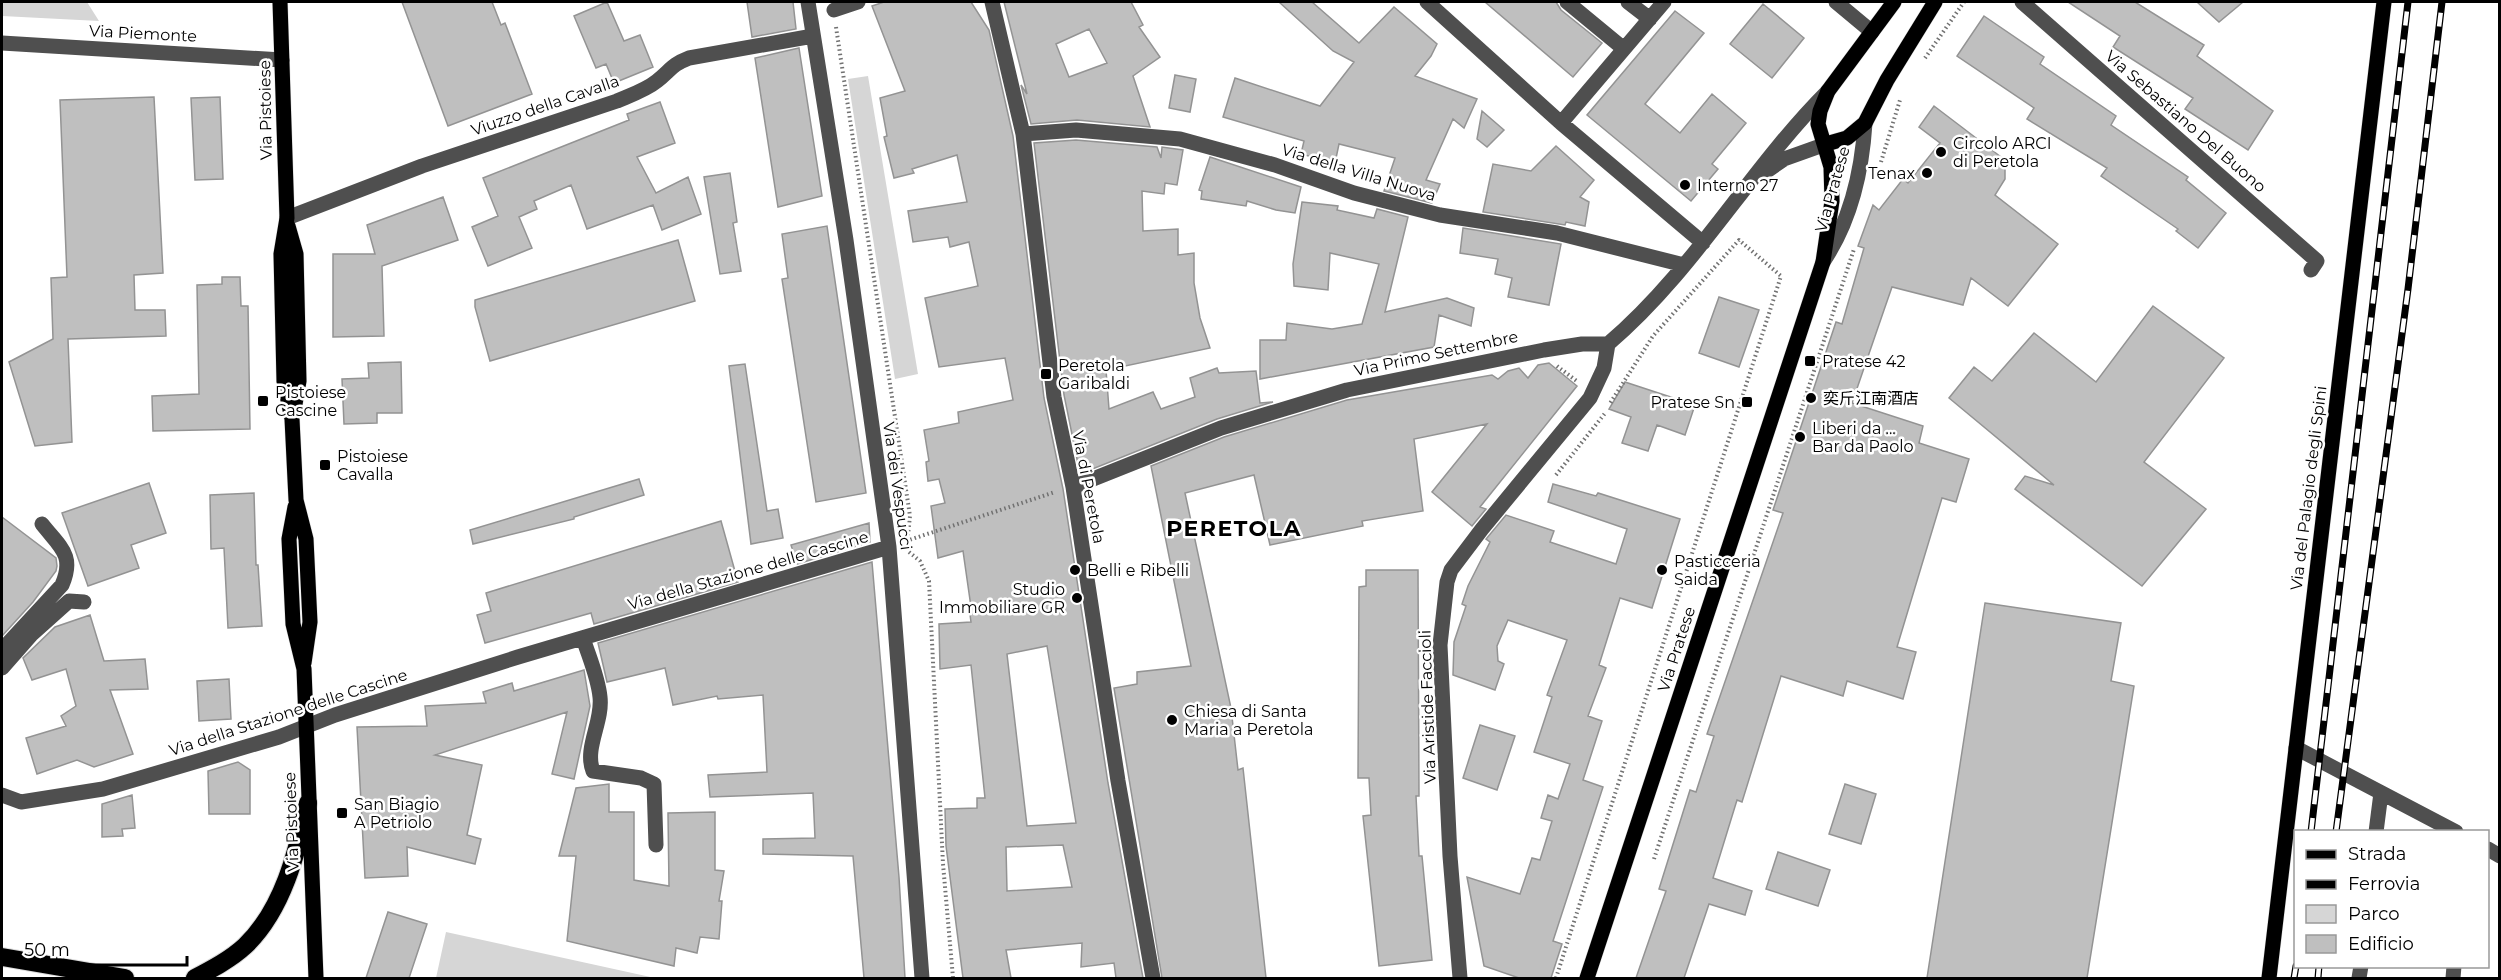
<svg xmlns="http://www.w3.org/2000/svg" width="2501" height="980" font-family="Montserrat,'Noto Sans SC',sans-serif">
<style>
.green{fill:#d6d6d6}
.building{fill:#bfbfbf;stroke:#939393;stroke-width:1.5;fill-rule:evenodd}
.lines{fill:none;stroke-linecap:round;stroke-linejoin:round}
.major-casing{stroke:#dbdbdb;stroke-width:16}
.highway-casing{stroke:#dbdbdb;stroke-width:20}
.path{stroke:#717171;stroke-width:4;stroke-dasharray:1.5 3;stroke-linecap:butt}
.minor{stroke:#4f4f4f;stroke-width:15}
.major{stroke:#000;stroke-width:15}
.highway{stroke:#000;stroke-width:18}
.rail-casing{stroke:#000;stroke-width:7}
.rail{stroke:#fff;stroke-width:4.5;stroke-dasharray:14;stroke-linecap:butt}
.poi-dot{fill:#000;stroke:#fff;stroke-width:2}
.labels{text-anchor:middle;stroke-width:5;stroke-linejoin:round;paint-order:stroke}
.street-label{font-size:16px;fill:#000;stroke:#fff}
.poi-label{font-size:16px;fill:#000;stroke:#fff;text-anchor:start}
.district-label{font-size:22px;font-weight:bold;letter-spacing:1.5px;fill:#000;stroke:#fff}
</style>
<rect width="100%" height="100%" fill="#fff"/>
<!-- green -->
<path class="green" d="M 2,2 L 87,2 L 99,21 L 2,16 Z
M 868,76 L 918,374 L 895,379 L 848,79 Z
M 446,932 L 655,978 L 436,978 Z"/>
<!-- building -->
<path class="building" d="M 402,2 L 492,2 L 501,25 L 505,23 L 532,94 L 448,126 Z
M 607,2 L 624,41 L 640,35 L 653,67 L 614,83 L 606,64 L 596,68 L 574,16 Z
M 747,2 L 793,2 L 796,29 L 752,37 Z
M 884,2 L 971,2 L 989,30 L 1013,136 L 1044,398 L 1063,489 L 1108,783 L 1143,978 L 1116,978 L 1114,963 L 1081,967 L 1082,943 L 1006,950 L 1011,978 L 963,978 L 946,846 L 945,809 L 977,808 L 977,798 L 985,798 L 971,665 L 940,669 L 939,624 L 971,622 L 969,607 L 971,607 L 963,551 L 938,558 L 931,506 L 945,503 L 939,479 L 928,481 L 926,462 L 929,461 L 924,430 L 959,423 L 958,412 L 1013,400 L 1005,358 L 939,367 L 925,298 L 978,286 L 969,242 L 950,247 L 948,237 L 913,242 L 908,211 L 967,202 L 957,155 L 912,169 L 914,173 L 894,178 L 884,137 L 887,136 L 880,98 L 905,91 L 872,6 ZM 1047,646 L 1076,823 L 1027,826 L 1007,654 ZM 1063,845 L 1072,887 L 1007,891 L 1006,847 Z
M 1004,2 L 1131,2 L 1143,25 L 1139,27 L 1160,57 L 1133,76 L 1150,127 L 1077,120 L 1031,124 L 1021,85 L 1027,94 ZM 1089,29 L 1107,63 L 1069,77 L 1056,44 Z
M 1279,2 L 1312,2 L 1359,43 L 1394,7 L 1437,44 L 1431,56 L 1415,76 L 1477,99 L 1464,128 L 1453,119 L 1426,180 L 1440,184 L 1432,203 L 1384,191 L 1395,158 L 1339,144 L 1335,163 L 1301,154 L 1304,141 L 1223,117 L 1235,78 L 1320,106 L 1354,62 L 1333,51 Z
M 1485,2 L 1556,2 L 1561,10 L 1602,43 L 1573,77 Z
M 2068,2 L 2135,2 L 2204,45 L 2197,56 L 2273,111 L 2248,150 L 2185,109 L 2193,98 L 2113,47 L 2120,36 Z
M 2197,2 L 2243,2 L 2219,22 Z
M 1763,4 L 1804,38 L 1772,78 L 1730,44 Z
M 1675,11 L 1704,33 L 1645,104 L 1680,133 L 1712,94 L 1746,123 L 1712,164 L 1718,169 L 1691,201 L 1587,115 Z
M 1984,16 L 2044,57 L 2040,64 L 2116,116 L 2111,125 L 2188,177 L 2186,180 L 2226,213 L 2198,248 L 2176,231 L 2178,229 L 2101,176 L 2107,168 L 2027,119 L 2034,108 L 1957,56 Z
M 799,48 L 822,196 L 778,207 L 755,58 Z
M 1175,75 L 1196,79 L 1190,112 L 1169,108 Z
M 154,97 L 163,273 L 134,275 L 135,310 L 165,310 L 166,336 L 68,339 L 72,442 L 35,446 L 9,362 L 53,339 L 51,278 L 67,277 L 60,100 Z
M 220,97 L 223,179 L 195,180 L 191,98 Z
M 660,102 L 675,143 L 637,157 L 656,193 L 688,177 L 701,214 L 662,230 L 653,205 L 587,229 L 571,185 L 534,201 L 537,209 L 519,217 L 532,248 L 488,266 L 472,227 L 498,216 L 483,178 L 629,120 L 627,114 Z
M 1934,106 L 2005,160 L 2005,179 L 1995,195 L 2058,244 L 2008,306 L 1971,278 L 1963,305 L 1892,287 L 1884,310 L 1852,403 L 1923,426 L 1919,443 L 1969,459 L 1956,502 L 1942,498 L 1897,647 L 1916,652 L 1903,699 L 1847,681 L 1843,696 L 1781,676 L 1742,802 L 1737,800 L 1713,878 L 1752,891 L 1745,915 L 1709,904 L 1684,978 L 1636,978 L 1666,891 L 1659,889 L 1690,790 L 1696,792 L 1714,736 L 1707,734 L 1783,513 L 1773,510 L 1836,322 L 1842,324 L 1864,248 L 1858,246 L 1873,205 L 1879,210 L 1903,179 L 1908,183 L 1940,143 L 1919,127 Z
M 1482,111 L 1504,130 L 1487,147 L 1477,139 Z
M 1076,140 L 1157,147 L 1161,158 L 1162,147 L 1183,150 L 1177,185 L 1165,183 L 1164,194 L 1142,191 L 1143,231 L 1178,229 L 1178,255 L 1194,253 L 1194,283 L 1200,318 L 1210,348 L 1106,370 L 1109,409 L 1153,392 L 1161,409 L 1195,397 L 1190,378 L 1217,368 L 1219,373 L 1256,371 L 1260,403 L 1273,402 L 1217,419 L 1080,474 L 1064,395 L 1034,143 Z
M 1556,146 L 1594,180 L 1580,197 L 1589,202 L 1585,226 L 1566,222 L 1565,225 L 1483,212 L 1493,164 L 1531,171 Z
M 1210,157 L 1301,187 L 1295,213 L 1276,210 L 1247,201 L 1246,206 L 1201,199 L 1202,191 L 1199,190 Z
M 730,173 L 737,222 L 733,223 L 741,271 L 720,274 L 704,177 Z
M 443,197 L 458,240 L 382,266 L 384,336 L 333,337 L 333,254 L 375,254 L 367,225 Z
M 1302,202 L 1338,206 L 1337,210 L 1374,218 L 1377,209 L 1408,217 L 1385,312 L 1447,298 L 1474,308 L 1471,326 L 1439,315 L 1434,347 L 1260,379 L 1260,340 L 1286,340 L 1287,323 L 1332,329 L 1362,324 L 1379,264 L 1330,253 L 1328,290 L 1294,286 L 1293,264 Z
M 827,226 L 866,493 L 816,502 L 782,279 L 788,278 L 782,234 Z
M 1463,228 L 1561,244 L 1549,305 L 1508,297 L 1512,278 L 1495,274 L 1498,259 L 1460,253 Z
M 678,240 L 695,301 L 490,361 L 475,307 L 475,300 Z
M 222,277 L 240,277 L 241,306 L 248,306 L 250,429 L 153,431 L 152,396 L 199,394 L 197,285 L 222,284 Z
M 1719,297 L 1759,310 L 1739,367 L 1699,353 Z
M 2153,306 L 2224,358 L 2144,462 L 2206,509 L 2142,586 L 2015,489 L 2025,476 L 2054,485 L 1949,398 L 1974,367 L 1992,381 L 2034,333 L 2096,382 Z
M 401,362 L 402,413 L 377,413 L 377,423 L 344,424 L 342,379 L 369,378 L 368,363 Z
M 1549,363 L 1577,386 L 1480,507 L 1486,509 L 1472,526 L 1432,492 L 1487,424 L 1414,439 L 1423,511 L 1362,521 L 1363,526 L 1270,545 L 1254,475 L 1185,493 L 1231,708 L 1238,770 L 1243,768 L 1266,978 L 1162,978 L 1114,688 L 1137,684 L 1137,672 L 1191,666 L 1151,466 L 1224,437 L 1347,400 L 1492,375 L 1498,379 L 1508,371 L 1519,368 L 1528,378 L 1538,365 Z
M 745,364 L 767,511 L 778,509 L 783,538 L 751,544 L 729,366 Z
M 1625,382 L 1695,405 L 1685,435 L 1657,425 L 1648,451 L 1622,443 L 1631,417 L 1609,409 Z
M 639,479 L 644,495 L 574,517 L 574,519 L 473,544 L 470,530 Z
M 149,483 L 166,533 L 131,545 L 139,568 L 88,586 L 62,513 Z
M 1553,484 L 1596,496 L 1598,493 L 1680,519 L 1652,608 L 1620,598 L 1599,665 L 1606,668 L 1588,716 L 1602,721 L 1583,780 L 1603,787 L 1553,941 L 1562,944 L 1551,978 L 1519,978 L 1484,966 L 1467,877 L 1520,894 L 1532,858 L 1540,860 L 1552,821 L 1541,818 L 1548,795 L 1558,799 L 1570,764 L 1534,752 L 1552,697 L 1547,695 L 1567,640 L 1508,620 L 1497,646 L 1498,661 L 1504,664 L 1495,690 L 1453,675 L 1454,642 L 1466,606 L 1462,604 L 1468,586 L 1490,542 L 1486,539 L 1506,515 L 1554,531 L 1550,542 L 1616,564 L 1627,529 L 1548,502 Z
M 254,493 L 256,565 L 258,565 L 262,626 L 228,628 L 224,548 L 211,549 L 210,495 Z
M 2,517 L 56,558 L 57,566 L 56,571 L 33,602 L 2,636 Z
M 721,521 L 738,582 L 594,624 L 591,613 L 485,643 L 477,615 L 491,611 L 486,593 Z
M 869,523 L 870,542 L 797,564 L 791,545 Z
M 872,562 L 899,877 L 905,978 L 864,978 L 853,856 L 763,854 L 763,839 L 815,838 L 813,793 L 710,797 L 708,775 L 767,772 L 763,695 L 718,699 L 717,696 L 673,705 L 665,668 L 607,682 L 598,643 Z
M 1366,570 L 1418,570 L 1419,796 L 1416,796 L 1419,856 L 1422,856 L 1432,960 L 1379,966 L 1363,816 L 1371,815 L 1369,778 L 1358,778 L 1359,587 L 1366,586 Z
M 1985,603 L 2121,623 L 2111,681 L 2134,686 L 2087,978 L 1927,978 Z
M 90,615 L 104,661 L 145,659 L 148,689 L 110,690 L 133,754 L 94,767 L 77,760 L 37,774 L 26,738 L 66,726 L 61,716 L 76,706 L 66,669 L 32,680 L 23,658 L 55,627 Z
M 584,670 L 590,706 L 574,779 L 552,774 L 567,712 L 435,755 L 482,765 L 467,835 L 481,839 L 475,864 L 407,847 L 408,876 L 365,878 L 357,727 L 427,726 L 425,706 L 486,703 L 483,692 L 512,683 L 514,691 Z
M 229,679 L 231,719 L 199,721 L 197,681 Z
M 1480,725 L 1515,736 L 1497,790 L 1463,778 Z
M 238,762 L 250,770 L 250,814 L 209,814 L 208,771 Z
M 609,784 L 609,812 L 634,812 L 634,880 L 669,886 L 668,813 L 715,812 L 715,870 L 724,871 L 719,901 L 722,901 L 719,939 L 700,937 L 697,953 L 676,948 L 674,966 L 567,941 L 576,856 L 559,856 L 576,788 Z
M 1845,784 L 1876,794 L 1861,844 L 1829,834 Z
M 132,795 L 135,828 L 122,829 L 123,836 L 102,837 L 102,804 Z
M 1778,852 L 1830,870 L 1818,906 L 1766,889 Z
M 388,912 L 427,924 L 409,978 L 366,978 Z"/>
<g class="lines">
<!-- major casing -->
<g class="major-casing">
<path id="major" d="M 280,2 L 287,218 L 281,254 L 284,381 L 292,419 L 296,500 L 306,539 L 310,622 L 304,663
M 1826,144 L 1847,138 L 1865,123 L 1887,80 L 1935,2
M 288,226 L 296,254 L 299,381 L 294,410
M 295,507 L 289,539 L 293,624 L 304,669 L 316,978
M 1587,978 L 1823,262 L 1832,201 L 1831,167 L 1818,124 L 1820,111 L 1828,91 L 1894,2
M 2269,978 L 2384,2"/>
</g>
<!-- highway casing -->
<g class="highway-casing">
<path id="highway" d="M 2,957 L 125,978
M 195,978 C 212,969 231,959 245,946 C 283,910 297,852 308,803"/>
</g>
<!-- path -->
<path class="path" d="M 836,27 L 910,516 L 908,535
M 1925,58 L 1964,2
M 1881,162 L 1900,100
M 1557,366 L 1578,382
M 1556,475 L 1606,412
M 906,541 L 1055,492
M 909,552 L 920,561 L 929,581 L 943,864 L 953,978
M 1654,859 L 1854,249
M 1556,978 L 1781,276 L 1739,240 L 1653,336 L 1609,405"/>
<!-- minor -->
<path class="minor" d="M 808,2 L 846,240 L 889,547 L 922,978
M 992,2 L 1023,134 L 1054,397 L 1073,487 L 1118,781 L 1153,978
M 1427,2 L 1561,123 L 1703,243
M 1567,2 L 1624,49
M 1628,2 L 1650,19
M 1836,2 L 1872,32
M 2022,2 L 2317,261 L 2311,270
M 834,10 L 858,2
M 2,43 L 282,60
M 1561,123 L 1664,2
M 1023,134 L 1076,130 L 1180,139 L 1275,165 L 1354,193 L 1440,215 L 1557,233 L 1684,265
M 1761,175 L 1784,159 L 1826,144
M 287,218 L 422,166 L 617,101 C 631,95 646,90 657,81 C 671,70 671,65 689,58 L 813,36
M 1823,262 C 1850,222 1862,171 1865,123
M 1073,487 L 1221,428 L 1347,390 L 1544,350 L 1582,344 L 1608,344 C 1694,271 1749,170 1828,91
M 583,638 C 589,657 598,677 600,697 C 603,722 584,748 593,771 L 641,778 L 654,784 L 656,845
M 2,650 L 62,585 C 75,555 60,547 42,524
M 2,668 L 31,635 L 69,601 L 84,602
M 2296,748 L 2456,832
M 2,795 L 21,802 L 103,789 L 279,737 L 335,715 L 518,657 L 889,547
M 2376,832 L 2381,793
M 2488,849 L 2500,856
M 1460,978 L 1450,856 L 1440,645 L 1447,582 L 1451,570 L 1482,529 L 1590,398 L 1604,368 L 1608,344
M 2359,978 L 2361,966
M 2453,978 L 2454,966"/>
<!-- major -->
<use href="#major" class="major"/>
<!-- highway -->
<use href="#highway" class="highway"/>
<!-- rail casing -->
<g class="rail-casing">
<path id="rail" d="M 2311,832 L 2408,2
M 2336,832 L 2408,289 L 2442,2
M 2294,978 L 2296,966
M 2318,978 L 2319,966"/>
</g>
<!-- rail -->
<use href="#rail" class="rail"/>
</g>
<!-- markers -->
<g class="poi-dot">
<circle cx="1941" cy="152" r="6"/>
<circle cx="1927" cy="173" r="6"/>
<circle cx="1685" cy="185" r="6"/>
<rect x="1804" y="355" width="12" height="12" rx="3"/>
<rect x="1040" y="368" width="12" height="12" rx="3"/>
<circle cx="1811" cy="398" r="6"/>
<rect x="257" y="395" width="12" height="12" rx="3"/>
<rect x="1741" y="396" width="12" height="12" rx="3"/>
<circle cx="1800" cy="437" r="6"/>
<rect x="319" y="459" width="12" height="12" rx="3"/>
<circle cx="1075" cy="570" r="6"/>
<circle cx="1662" cy="570" r="6"/>
<circle cx="1077" cy="598" r="6"/>
<circle cx="1172" cy="720" r="6"/>
<rect x="336" y="807" width="12" height="12" rx="3"/>
</g>
<g class="labels">
<!-- street labels -->
<g class="street-label">
<text transform="translate(143 33) rotate(3)" y="6">Via Piemonte</text>
<text transform="translate(545 105) rotate(-19)" y="6">Viuzzo della Cavalla</text>
<text transform="translate(265 110) rotate(-91)" y="6">Via Pistoiese</text>
<text transform="translate(2186 121) rotate(41)" y="6">Via Sebastiano Del Buono</text>
<text transform="translate(1359 172) rotate(17)" y="6">Via della Villa Nuova</text>
<text transform="translate(1832 189) rotate(-74)" y="6">Via Pratese</text>
<text transform="translate(1436 353) rotate(-12)" y="6">Via Primo Settembre</text>
<text transform="translate(898 486) rotate(82)" y="6">Via dei Vespucci</text>
<text transform="translate(1089 487) rotate(79)" y="6">Via di Peretola</text>
<text transform="translate(2308 488) rotate(-83)" y="6">Via del Palagio degli Spini</text>
<text transform="translate(748 570) rotate(-16)" y="6">Via della Stazione delle Cascine</text>
<text transform="translate(1676 649) rotate(-72)" y="6">Via Pratese</text>
<text transform="translate(1427 707) rotate(-92)" y="6">Via Aristide Faccioli</text>
<text transform="translate(288 712) rotate(-18)" y="6">Via della Stazione delle Cascine</text>
<text transform="translate(291 822) rotate(-92)" y="6">Via Pistoiese</text>
</g>
<!-- poi labels -->
<g class="poi-label">
<text x="1953" y="149">Circolo ARCI<tspan x="1953" dy="18">di Peretola</tspan></text>
<text x="1915" y="179" text-anchor="end">Tenax</text>
<text x="1697" y="191">Interno 27</text>
<text x="1822" y="367">Pratese 42</text>
<text x="1058" y="371">Peretola<tspan x="1058" dy="18">Garibaldi</tspan></text>
<text x="275" y="398">Pistoiese<tspan x="275" dy="18">Cascine</tspan></text>
<text x="1823" y="404">奕斤江南酒店</text>
<text x="1735" y="408" text-anchor="end">Pratese Sn</text>
<text x="1812" y="434">Liberi da ...<tspan x="1812" dy="18">Bar da Paolo</tspan></text>
<text x="337" y="462">Pistoiese<tspan x="337" dy="18">Cavalla</tspan></text>
<text x="1674" y="567">Pasticceria<tspan x="1674" dy="18">Saida</tspan></text>
<text x="1087" y="576">Belli e Ribelli</text>
<text x="1065" y="595" text-anchor="end">Studio<tspan x="1065" dy="18">Immobiliare GR</tspan></text>
<text x="1184" y="717">Chiesa di Santa<tspan x="1184" dy="18">Maria a Peretola</tspan></text>
<text x="354" y="810">San Biagio<tspan x="354" dy="18">A Petriolo</tspan></text>
</g>
<!-- district labels -->
<g class="district-label">
<text x="1234" y="536">PERETOLA</text>
</g>
</g>
<!-- border -->
<rect width="2501" height="980" fill="none" stroke="#000000" stroke-width="6"/>
<!-- legend -->
<rect x="2294" y="830" width="195" height="138" fill="#ffffff" stroke="#999999" stroke-width="1.5"/>
<rect x="2306" y="850" width="30" height="9" fill="#000000" stroke="#999999" stroke-width="1.5"/>
<text x="2348" y="860" font-size="18" fill="#000000">Strada</text>
<rect x="2306" y="880" width="30" height="9" fill="#000000" stroke="#999999" stroke-width="1.5"/>
<text x="2348" y="890" font-size="18" fill="#000000">Ferrovia</text>
<rect x="2306" y="905" width="30" height="18" fill="#d6d6d6" stroke="#999999" stroke-width="1.5"/>
<text x="2348" y="920" font-size="18" fill="#000000">Parco</text>
<rect x="2306" y="935" width="30" height="18" fill="#bfbfbf" stroke="#999999" stroke-width="1.5"/>
<text x="2348" y="950" font-size="18" fill="#000000">Edificio</text>
<!-- scale -->
<path d="M15 956v9h172v-9" fill="none" stroke="#000000" stroke-width="3"/>
<text x="24" y="956" font-size="18" fill="#000000" stroke="#ffffff" stroke-width="4.5" paint-order="stroke">50 m</text>
</svg>
